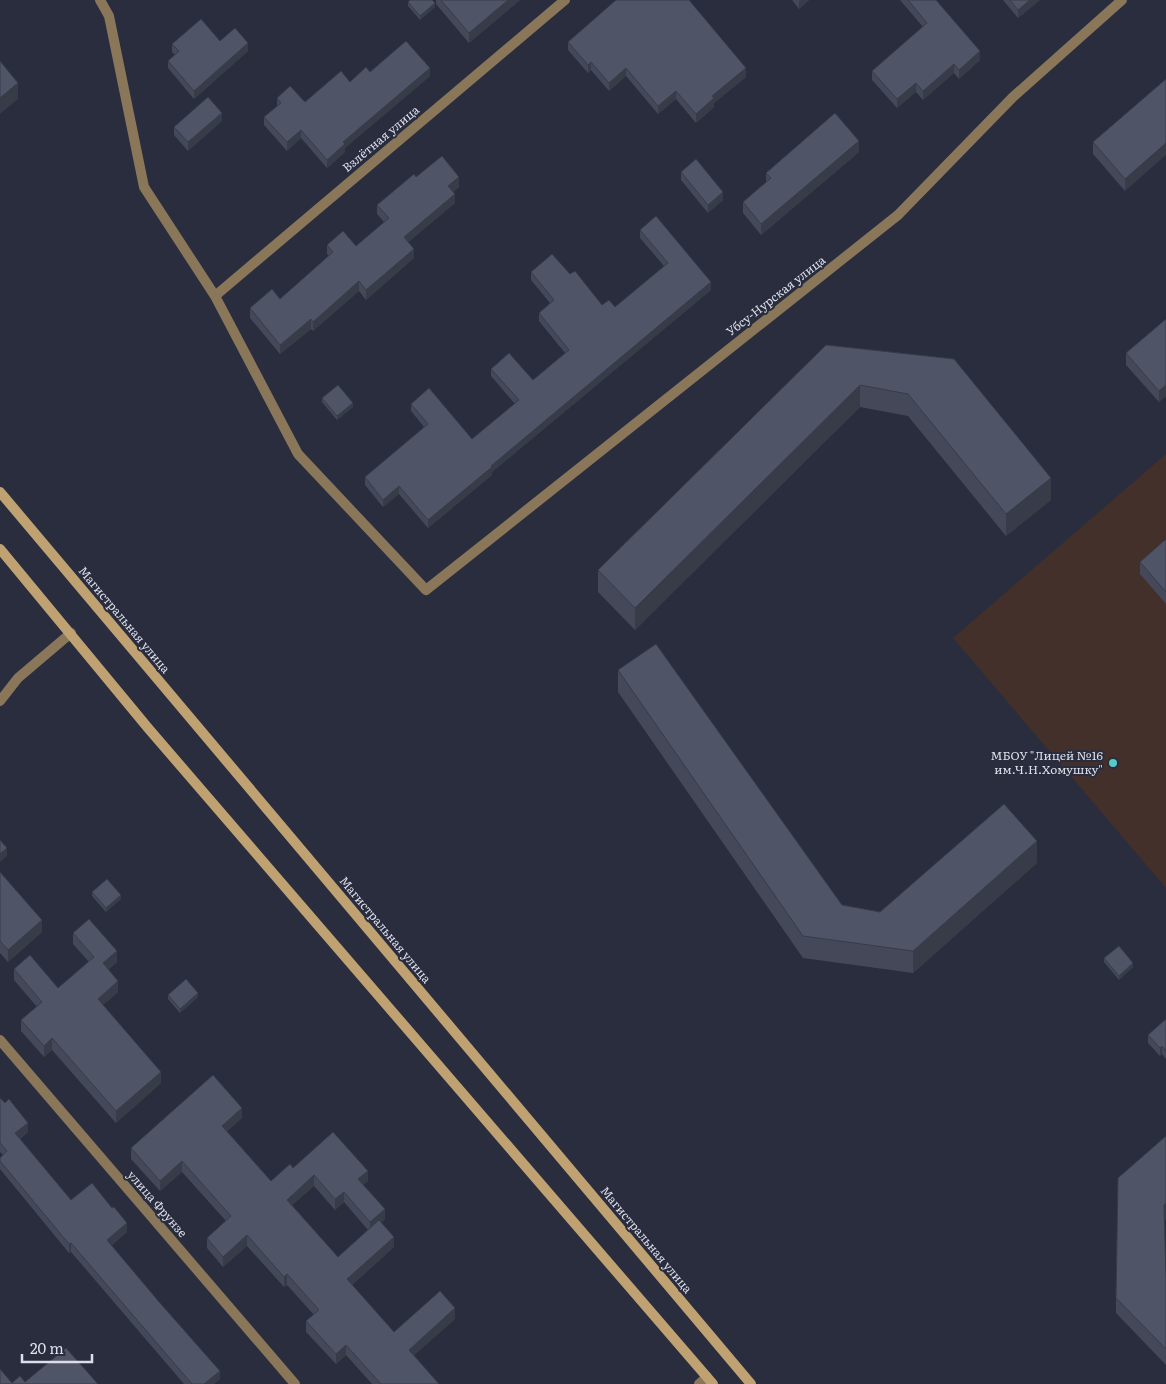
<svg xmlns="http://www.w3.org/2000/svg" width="1166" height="1384" font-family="Literata,serif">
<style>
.education{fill:#43302a}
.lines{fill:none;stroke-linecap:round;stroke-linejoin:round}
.minor{stroke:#8a775a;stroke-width:10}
.secondary{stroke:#bfa172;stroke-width:10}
.wall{fill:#454859;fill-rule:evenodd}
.shaded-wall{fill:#383b48}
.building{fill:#505467;stroke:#383b48}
.poi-dot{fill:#54cdc6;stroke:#292d3e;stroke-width:2}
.labels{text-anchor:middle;stroke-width:4;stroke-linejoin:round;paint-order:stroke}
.street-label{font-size:12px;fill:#dcdeea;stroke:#292d3e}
.poi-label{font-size:12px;fill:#dcdeea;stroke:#292d3e;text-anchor:end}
</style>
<rect width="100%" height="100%" fill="#292d3e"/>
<!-- education -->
<path class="education" d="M 1166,454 L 1166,888 L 953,638 Z"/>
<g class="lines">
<!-- minor -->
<path class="minor" d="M 100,0 L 109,16 L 144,187 L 215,296 L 298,454 L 426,590 L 898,215 L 1013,97 L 1122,0
M 215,296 L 565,0
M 0,701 L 18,678 L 71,633
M 0,1040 L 295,1384
M 699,1384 L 707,1377"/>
<!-- secondary -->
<path class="secondary" d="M 0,492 L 751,1384
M 0,549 L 148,728 L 713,1384"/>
</g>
<!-- wall -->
<path class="wall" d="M 436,0 L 520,0 L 469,43 L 436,4 Z
M 792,0 L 809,0 L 799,9 Z
M 900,0 L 936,0 L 980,60 L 959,79 L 954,73 L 923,100 L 916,92 L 897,108 L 872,80 L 872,71 L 923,27 Z
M 1003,0 L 1040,0 L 1018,18 Z
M 408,2 L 435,7 L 420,20 L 408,6 Z
M 220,41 L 248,51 L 194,99 L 168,68 L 168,61 L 175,55 L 172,52 L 172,44 Z
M 568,42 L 746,77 L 714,103 L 714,107 L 696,123 L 676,99 L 658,114 L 626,76 L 609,91 L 591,70 L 588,73 L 568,50 Z
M 370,72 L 430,76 L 345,148 L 345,152 L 327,168 L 301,138 L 287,151 L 264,125 L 264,117 L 277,106 L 277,98 L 305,102 Z
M 1166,79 L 1125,191 L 1093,154 L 1093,142 Z
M 222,121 L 188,151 L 174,135 L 174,127 Z
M 859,152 L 761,235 L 743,213 L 743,202 L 766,182 L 766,173 Z
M 681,172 L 723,200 L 708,213 L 681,180 Z
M 416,177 L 459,187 L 453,192 L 455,203 L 408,242 L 414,258 L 366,300 L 359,291 L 313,331 L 311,329 L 280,354 L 250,318 L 250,308 L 280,299 L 329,256 L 327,254 L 327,245 L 356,246 L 384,222 L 377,214 L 377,205 Z
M 640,230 L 711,290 L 492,472 L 492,475 L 428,528 L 399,494 L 383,507 L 365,485 L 365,477 L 424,427 L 411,411 L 411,404 L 472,439 L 515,404 L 491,376 L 491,369 L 533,380 L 565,353 L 539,321 L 539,313 L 550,303 L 531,280 L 531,272 L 570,274 L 602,305 L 615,307 L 664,266 L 640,238 Z
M 1166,319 L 1166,396 L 1159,402 L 1126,365 L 1126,353 Z
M 826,345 L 954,359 L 1051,500 L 1006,536 L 908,416 L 860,407 L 635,630 L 598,592 L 598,570 Z
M 322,398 L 353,407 L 337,420 L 322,402 Z
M 1166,539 L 1166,604 L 1140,574 L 1140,562 Z
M 618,670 L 842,905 L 880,912 L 1037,863 L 913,973 L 803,958 L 618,692 Z
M 0,872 L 42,932 L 8,962 L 0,953 Z
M 92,892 L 121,899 L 106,912 L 92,896 Z
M 73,933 L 117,962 L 108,970 L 118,992 L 103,1005 L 161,1083 L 116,1123 L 52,1050 L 44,1057 L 21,1031 L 21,1020 L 37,1007 L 14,980 L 14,969 L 58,988 L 89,962 L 73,944 Z
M 1104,958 L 1133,967 L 1119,980 L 1104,962 Z
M 168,995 L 198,997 L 180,1013 L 168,999 Z
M 1166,1019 L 1166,1059 L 1162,1054 L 1160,1056 L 1148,1043 L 1148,1035 Z
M 0,1098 L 28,1132 L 20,1139 L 71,1200 L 127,1232 L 111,1246 L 220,1379 L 214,1384 L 184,1384 L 71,1252 L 69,1253 L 0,1169 L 0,1158 L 3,1155 L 0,1152 Z
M 242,1118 L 227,1131 L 271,1181 L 293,1168 L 368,1181 L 363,1185 L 385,1219 L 381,1223 L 394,1247 L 352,1285 L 394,1332 L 455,1319 L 414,1355 L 439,1384 L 372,1384 L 346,1355 L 336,1364 L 306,1332 L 306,1321 L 314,1315 L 287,1285 L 284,1287 L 247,1246 L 223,1267 L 207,1248 L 207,1238 L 226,1221 L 182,1172 L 160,1191 L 131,1159 L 131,1148 ZM 314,1186 L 335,1210 L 344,1202 L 368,1230 L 338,1257 L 292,1205 Z
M 1166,1136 L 1166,1219 L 1164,1220 L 1166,1278 L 1166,1365 L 1116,1313 L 1116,1298 Z"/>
<!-- shaded-wall -->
<path class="shaded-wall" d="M 508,0 L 520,0 L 469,43 L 469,33 Z
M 801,0 L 809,0 L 799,9 L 799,1 Z
M 1030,0 L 1040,0 L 1018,18 L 1018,10 Z
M 435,3 L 435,7 L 420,20 L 420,16 Z
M 248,43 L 248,51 L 194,99 L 194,91 Z
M 980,51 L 980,60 L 959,79 L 959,70 Z
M 591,62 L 591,70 L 588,73 L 588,65 Z
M 954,64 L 954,73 L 923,100 L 923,91 Z
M 430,68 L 430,76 L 345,148 L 345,152 L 327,168 L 327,160 L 343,142 Z
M 626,68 L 626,76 L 609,91 L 609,83 Z
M 746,68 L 746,77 L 714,103 L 714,107 L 696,123 L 696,114 L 712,96 Z
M 18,83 L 18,99 L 0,114 L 0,98 Z
M 916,83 L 916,92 L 897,108 L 897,99 Z
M 676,91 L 676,99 L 658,114 L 658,106 Z
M 222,113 L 222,121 L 188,151 L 188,142 Z
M 301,130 L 301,138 L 287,151 L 287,142 Z
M 859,141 L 859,152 L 761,235 L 761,224 Z
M 1166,143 L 1166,155 L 1125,191 L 1125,179 Z
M 459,177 L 459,187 L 448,196 L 448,186 Z
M 723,192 L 723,200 L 708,213 L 708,205 Z
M 455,194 L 455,203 L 404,246 L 404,237 Z
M 414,249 L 414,258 L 366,300 L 366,290 Z
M 359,281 L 359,291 L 313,331 L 313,322 Z
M 711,282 L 711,290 L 492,472 L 492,475 L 428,528 L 428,520 L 491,466 Z
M 311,319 L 311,329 L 280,354 L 280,345 Z
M 860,385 L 860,407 L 635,630 L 635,608 Z
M 1166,385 L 1166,396 L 1159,402 L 1159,391 Z
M 353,403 L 353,407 L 337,420 L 337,416 Z
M 1051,478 L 1051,500 L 1006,536 L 1006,514 Z
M 399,486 L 399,494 L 383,507 L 383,500 Z
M 1037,841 L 1037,863 L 913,973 L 913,951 Z
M 7,848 L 7,856 L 0,862 L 0,854 Z
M 121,895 L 121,899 L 106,912 L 106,908 Z
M 42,920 L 42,932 L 8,962 L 8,950 Z
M 117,951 L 117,962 L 103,974 L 103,963 Z
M 1133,963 L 1133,967 L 1119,980 L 1119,976 Z
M 118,981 L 118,992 L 98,1010 L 98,999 Z
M 198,993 L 198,997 L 180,1013 L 180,1009 Z
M 52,1038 L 52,1050 L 44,1057 L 44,1046 Z
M 1162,1046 L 1162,1054 L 1160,1056 L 1160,1048 Z
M 161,1072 L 161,1083 L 116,1123 L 116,1111 Z
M 242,1108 L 242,1118 L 222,1136 L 222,1126 Z
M 28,1123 L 28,1132 L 15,1142 L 15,1133 Z
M 182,1161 L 182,1172 L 160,1191 L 160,1181 Z
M 368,1171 L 368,1181 L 358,1189 L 358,1179 Z
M 314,1175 L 314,1186 L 287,1210 L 287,1200 Z
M 344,1192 L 344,1202 L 335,1210 L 335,1199 Z
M 1166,1203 L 1166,1219 L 1164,1221 L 1164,1205 Z
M 385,1209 L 385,1219 L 370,1232 L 370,1222 Z
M 127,1223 L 127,1232 L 107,1249 L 107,1240 Z
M 247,1235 L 247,1246 L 223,1267 L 223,1257 Z
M 394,1237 L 394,1247 L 347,1289 L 347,1279 Z
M 71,1243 L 71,1252 L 69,1253 L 69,1244 Z
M 287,1274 L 287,1285 L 284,1287 L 284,1277 Z
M 455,1308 L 455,1319 L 409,1360 L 409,1350 Z
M 346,1345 L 346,1355 L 336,1364 L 336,1354 Z
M 220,1371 L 220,1379 L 214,1384 L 204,1384 Z"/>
<!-- building -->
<path class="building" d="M 410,0 L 432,0 L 435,3 L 420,16 L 408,2 Z
M 441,0 L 508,0 L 469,33 Z
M 616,0 L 689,0 L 746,68 L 712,96 L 714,98 L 696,114 L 676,91 L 658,106 L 626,68 L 609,83 L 591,62 L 588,65 L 568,42 Z
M 908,0 L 936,0 L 980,51 L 959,70 L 954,64 L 923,91 L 916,83 L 897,99 L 872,71 L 927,23 Z
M 1010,0 L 1030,0 L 1018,10 Z
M 201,19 L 220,41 L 235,28 L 248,43 L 194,91 L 168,61 L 179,51 L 172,44 Z
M 406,41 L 430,68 L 343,142 L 345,144 L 327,160 L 301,130 L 287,142 L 264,117 L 281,103 L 277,98 L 290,86 L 305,102 L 341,71 L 350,82 L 366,67 L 370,72 Z
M 0,61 L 18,83 L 0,98 Z
M 1166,79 L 1166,143 L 1125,179 L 1093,142 Z
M 208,97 L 222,113 L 188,142 L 174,127 Z
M 835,113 L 859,141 L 761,224 L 743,202 L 771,178 L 766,173 Z
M 442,156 L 459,177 L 448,186 L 455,194 L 404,237 L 414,249 L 366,290 L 359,281 L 313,322 L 311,319 L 280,345 L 250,308 L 272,289 L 280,299 L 333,252 L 327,245 L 343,231 L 356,246 L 389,218 L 377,205 L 414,174 L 416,177 Z
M 696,159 L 723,192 L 708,205 L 681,172 Z
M 656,216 L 711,282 L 491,466 L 492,467 L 428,520 L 399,486 L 383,500 L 365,477 L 428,424 L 411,404 L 429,388 L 472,439 L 519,400 L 491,369 L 509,353 L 533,380 L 569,350 L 539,313 L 554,300 L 531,272 L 552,254 L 570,274 L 575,271 L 602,305 L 609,300 L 615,307 L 668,263 L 640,230 Z
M 1166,319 L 1166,385 L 1159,391 L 1126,353 Z
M 826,345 L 954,359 L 1051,478 L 1006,514 L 908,394 L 860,385 L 635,608 L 598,570 Z
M 338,385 L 353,403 L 337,416 L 322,398 Z
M 1166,539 L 1166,592 L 1140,562 Z
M 656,644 L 842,905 L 880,912 L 1004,804 L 1037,841 L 913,951 L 803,936 L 618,670 Z
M 0,840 L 7,848 L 0,854 Z
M 0,872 L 42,920 L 8,950 L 0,941 Z
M 107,879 L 121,895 L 106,908 L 92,892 Z
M 89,919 L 117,951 L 103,963 L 118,981 L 98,999 L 161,1072 L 116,1111 L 52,1038 L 44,1046 L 21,1020 L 42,1002 L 14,969 L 30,955 L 58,988 L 94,957 L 73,933 Z
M 1119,946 L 1133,963 L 1119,976 L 1104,958 Z
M 186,979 L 198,993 L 180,1009 L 168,995 Z
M 1166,1019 L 1166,1051 L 1162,1046 L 1160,1048 L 1148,1035 Z
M 213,1075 L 242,1108 L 222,1126 L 271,1181 L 290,1164 L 293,1168 L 333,1132 L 368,1171 L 358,1179 L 385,1209 L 370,1222 L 344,1192 L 335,1199 L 314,1175 L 287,1200 L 338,1257 L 379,1220 L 394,1237 L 347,1279 L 394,1332 L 440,1291 L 455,1308 L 409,1350 L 439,1384 L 381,1384 L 346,1345 L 336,1354 L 306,1321 L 319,1310 L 287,1274 L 284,1277 L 247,1235 L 223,1257 L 207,1238 L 231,1216 L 182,1161 L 160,1181 L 131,1148 Z
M 0,1098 L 5,1103 L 9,1099 L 28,1123 L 15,1133 L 71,1200 L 92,1183 L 112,1208 L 114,1207 L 127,1223 L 107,1240 L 160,1303 L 220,1371 L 204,1384 L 192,1384 L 71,1243 L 69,1244 L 0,1161 L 0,1158 L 7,1151 L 0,1143 Z
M 1166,1136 L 1166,1203 L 1164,1205 L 1166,1278 L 1166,1349 L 1116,1298 L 1118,1178 Z
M 66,1348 L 98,1384 L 0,1384 L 0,1369 L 12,1383 L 20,1376 L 25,1382 Z"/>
<!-- markers -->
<circle class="poi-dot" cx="1113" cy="763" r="5"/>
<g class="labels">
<!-- street labels -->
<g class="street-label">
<text transform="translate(381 139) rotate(-40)" y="4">Взлётная улица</text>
<text transform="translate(776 296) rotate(-38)" y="4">Убсу-Нурская улица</text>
<text transform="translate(124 620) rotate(50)" y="4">Магистральная улица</text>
<text transform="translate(385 930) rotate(50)" y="4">Магистральная улица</text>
<text transform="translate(157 1204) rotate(49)" y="4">улица Фрунзе</text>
<text transform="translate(646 1240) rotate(50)" y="4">Магистральная улица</text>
</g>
<!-- poi labels -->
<g class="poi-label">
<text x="1103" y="760">МБОУ "Лицей №16<tspan x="1103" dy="14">им.Ч.Н.Хомушку"</tspan></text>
</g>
</g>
<!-- scale -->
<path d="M22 1354v8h70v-8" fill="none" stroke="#dcdeea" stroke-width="2.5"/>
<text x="30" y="1354" font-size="15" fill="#dcdeea" stroke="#292d3e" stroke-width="4" paint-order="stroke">20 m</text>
</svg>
